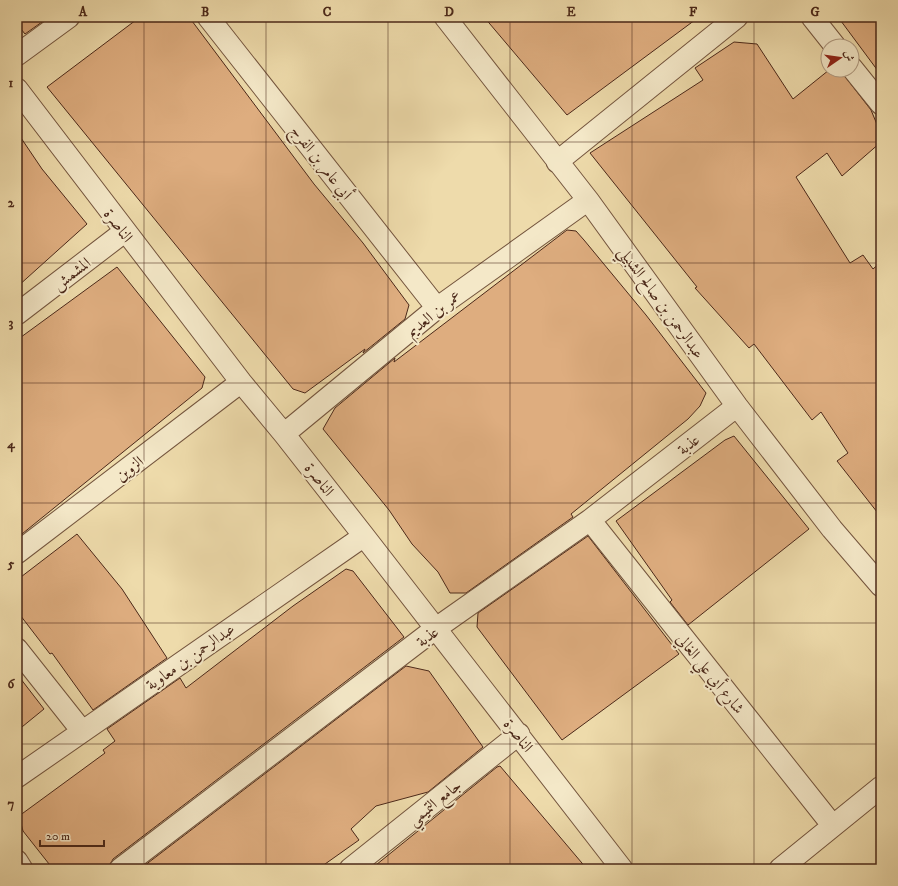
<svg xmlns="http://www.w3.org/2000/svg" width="898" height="886" font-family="'IM FELL DW Pica',Amiri,serif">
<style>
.building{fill:#dead7f;stroke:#4b2819}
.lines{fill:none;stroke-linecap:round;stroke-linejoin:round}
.minor-casing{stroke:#74553e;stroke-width:23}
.minor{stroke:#f4e8c8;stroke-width:21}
.grid{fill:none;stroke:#4b2819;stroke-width:1;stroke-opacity:0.55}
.labels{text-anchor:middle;stroke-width:4;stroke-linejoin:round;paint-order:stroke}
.street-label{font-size:16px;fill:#4b2819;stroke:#f4e8c8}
.neatline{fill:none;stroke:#4b2819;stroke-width:1.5}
.grid-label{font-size:13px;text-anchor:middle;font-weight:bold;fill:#4b2819}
</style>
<rect width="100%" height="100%" fill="#eedbab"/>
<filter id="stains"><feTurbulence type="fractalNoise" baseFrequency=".005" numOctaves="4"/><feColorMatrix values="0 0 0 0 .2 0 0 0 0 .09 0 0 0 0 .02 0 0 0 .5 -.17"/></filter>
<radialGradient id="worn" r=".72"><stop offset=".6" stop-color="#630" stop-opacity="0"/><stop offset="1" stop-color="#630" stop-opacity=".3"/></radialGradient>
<!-- building -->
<path class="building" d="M 17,17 L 49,17 L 25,34 L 17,24 Z
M 140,17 L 189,17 L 314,184 L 363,243 L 409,305 L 405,319 L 363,353 L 365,349 L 305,393 L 293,389 L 47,87 Z
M 484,17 L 699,17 L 567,115 Z
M 838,17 L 881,17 L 881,75 Z
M 734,42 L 757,44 L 793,99 L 829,70 L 840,70 L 871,110 L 881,134 L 881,142 L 842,176 L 827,153 L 796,177 L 850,263 L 863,255 L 873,269 L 881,262 L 881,517 L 837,461 L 848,453 L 821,412 L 812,420 L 754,344 L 749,348 L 695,288 L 697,287 L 590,153 L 703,80 L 695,68 Z
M 17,132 L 42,169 L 87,224 L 17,287 Z
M 567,230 L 576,231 L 584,240 L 646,315 L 706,393 L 700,406 L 688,419 L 571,514 L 573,517 L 466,593 L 450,593 L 438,572 L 412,544 L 389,510 L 323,429 L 335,408 L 395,358 L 394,362 Z
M 117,267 L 205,377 L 202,388 L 17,538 L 17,340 Z
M 734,436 L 809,529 L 688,625 L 670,602 L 672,600 L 616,521 L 725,440 Z
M 77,534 L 122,589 L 167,658 L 93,710 L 52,653 L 50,654 L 17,611 L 17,580 Z
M 588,536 L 679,654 L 562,740 L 477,627 L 478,613 Z
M 346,569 L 353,571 L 404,637 L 113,859 L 108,869 L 53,869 L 23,831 L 19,816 L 105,753 L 103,750 L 115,741 L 107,729 L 180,678 L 186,688 L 293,606 Z
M 406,666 L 429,671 L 483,747 L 428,792 L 376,806 L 351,829 L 359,840 L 318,869 L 140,869 Z
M 17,674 L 44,709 L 17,731 Z
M 500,766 L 587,869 L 371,869 L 497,767 Z"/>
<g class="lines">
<!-- minor casing -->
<g class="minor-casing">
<path id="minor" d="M 208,17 L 437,308
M 445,17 L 588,200 L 737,406 L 832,529 L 881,586
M 812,17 L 835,46
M 17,55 L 69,17
M 852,68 L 881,104
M 17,89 L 241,382 L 284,434 L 364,536 L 622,869
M 557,162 L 737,17
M 17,314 L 124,232
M 284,434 L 437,308 L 588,200
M 590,520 L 833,826
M 17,553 L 241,382
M 17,649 L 82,731
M 17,777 L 364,536
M 17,861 L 22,869
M 120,869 L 435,629 L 590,520 L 737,406
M 350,869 L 519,734
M 780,869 L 881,787"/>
</g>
<!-- minor -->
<use href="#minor" class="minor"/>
</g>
<!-- grid -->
<path class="grid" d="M 144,17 L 144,869M 266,17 L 266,869M 388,17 L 388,869M 510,17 L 510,869M 632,17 L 632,869M 754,17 L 754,869M 17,142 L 881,142M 17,263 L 881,263M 17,383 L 881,383M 17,503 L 881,503M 17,623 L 881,623M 17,744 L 881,744"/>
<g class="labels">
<!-- street labels -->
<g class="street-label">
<text transform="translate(322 162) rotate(52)" y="6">أبي عامر بن الفرج</text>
<text transform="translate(119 225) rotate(53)" y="6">الناصرة</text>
<text transform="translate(71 273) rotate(-37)" y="6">المشمش</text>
<text transform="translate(662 302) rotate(54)" y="6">عبدالرحمن بن صالح الشبيلي</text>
<text transform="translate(433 313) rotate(-38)" y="6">عمر بن العديم</text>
<text transform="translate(688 444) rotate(-38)" y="6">عذبة</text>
<text transform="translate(129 468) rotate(-37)" y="6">الزوين</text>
<text transform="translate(320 479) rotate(52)" y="6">الناصرة</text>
<text transform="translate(427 636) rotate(-37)" y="6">عذبة</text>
<text transform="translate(190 656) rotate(-35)" y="6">عبدالرحمن بن معاوية</text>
<text transform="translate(711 673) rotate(51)" y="6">شارع أبي علي الغالي</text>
<text transform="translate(519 735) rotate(52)" y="6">الناصرة</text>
<text transform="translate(434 802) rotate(-39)" y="6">جامع التميمي</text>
</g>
</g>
<!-- margin -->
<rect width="898" height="886" fill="none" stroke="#eedbab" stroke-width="44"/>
<!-- north arrow -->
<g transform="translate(840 58) rotate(77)"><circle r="19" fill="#f4e8c8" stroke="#b09b82"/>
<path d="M0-3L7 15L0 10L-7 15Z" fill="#8f2418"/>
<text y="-6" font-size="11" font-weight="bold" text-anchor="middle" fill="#4b2819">ش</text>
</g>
<!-- scale -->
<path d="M40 840v6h64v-6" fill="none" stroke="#4b2819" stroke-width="2"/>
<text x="46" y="840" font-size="12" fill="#4b2819" stroke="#f4e8c8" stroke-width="3" paint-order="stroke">20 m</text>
<rect x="22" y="22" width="854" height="842" class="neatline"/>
<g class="grid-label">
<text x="83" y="16">A</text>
<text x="205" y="16">B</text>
<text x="327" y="16">C</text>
<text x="449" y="16">D</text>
<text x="571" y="16">E</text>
<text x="693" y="16">F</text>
<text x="815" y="16">G</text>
<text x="11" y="87">1</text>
<text x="11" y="207">2</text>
<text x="11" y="327">3</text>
<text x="11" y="448">4</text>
<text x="11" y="568">5</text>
<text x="11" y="688">6</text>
<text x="11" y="808">7</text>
</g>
<rect width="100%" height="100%" filter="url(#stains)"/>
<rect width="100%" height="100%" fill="url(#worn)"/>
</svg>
